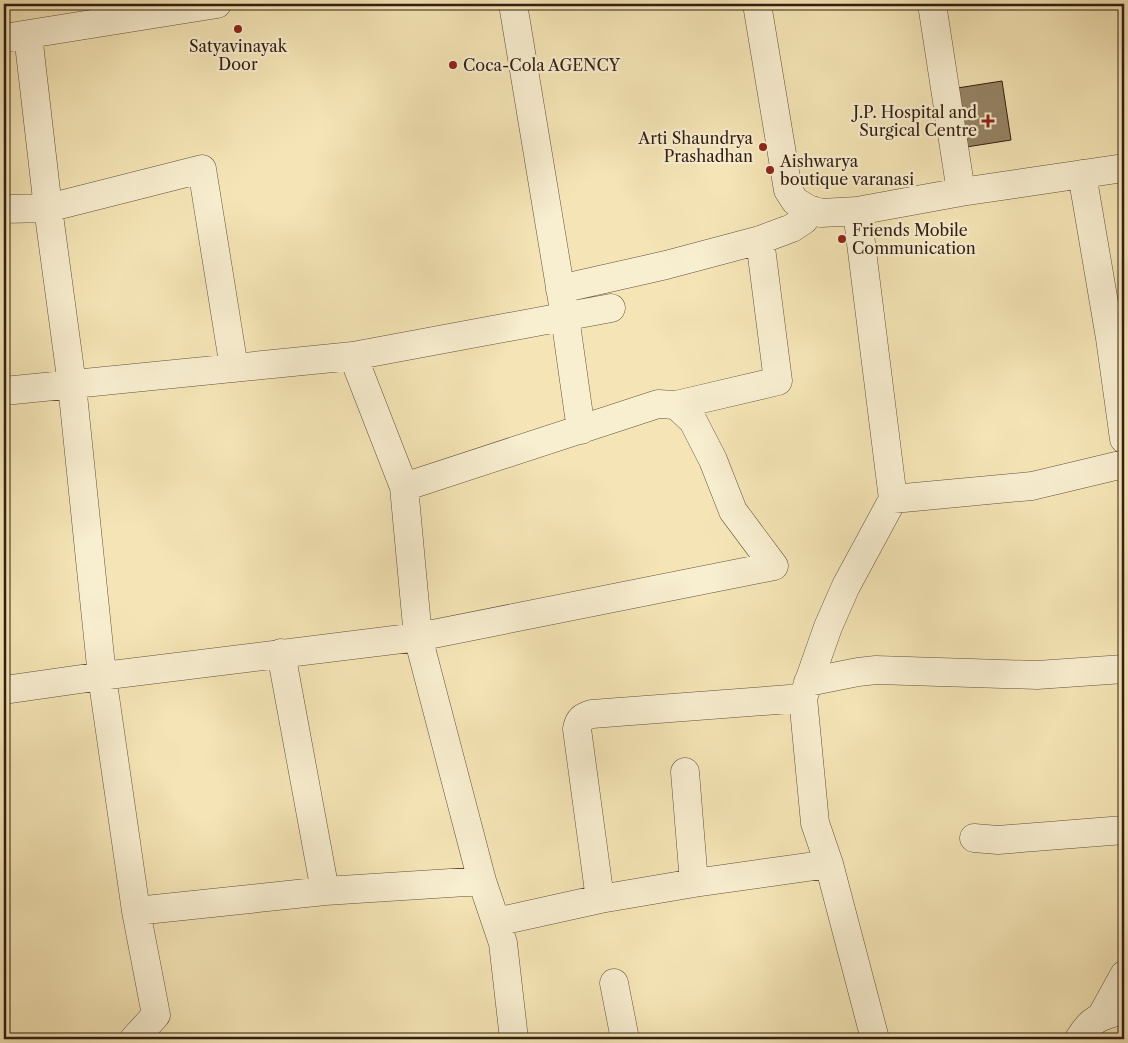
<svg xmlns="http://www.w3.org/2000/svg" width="1128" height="1043" font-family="'Libre Caslon Text',serif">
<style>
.building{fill:#978567;stroke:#311e11}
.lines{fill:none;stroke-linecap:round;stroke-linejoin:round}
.minor-casing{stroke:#62503a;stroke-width:29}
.minor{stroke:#f8eed0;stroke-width:28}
.poi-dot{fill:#8f2418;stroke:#f8eed0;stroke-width:2}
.labels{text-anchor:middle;stroke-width:4.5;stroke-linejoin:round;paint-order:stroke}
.poi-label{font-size:16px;fill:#311e11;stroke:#f8eed0;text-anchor:start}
</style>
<rect width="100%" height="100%" fill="#f5e5b6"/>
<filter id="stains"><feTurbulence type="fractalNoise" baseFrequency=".004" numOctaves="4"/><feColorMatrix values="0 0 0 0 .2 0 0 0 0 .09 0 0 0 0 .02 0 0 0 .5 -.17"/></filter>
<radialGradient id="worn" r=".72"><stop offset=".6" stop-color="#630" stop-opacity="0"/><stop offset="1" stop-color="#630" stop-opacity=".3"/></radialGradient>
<!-- building -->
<path class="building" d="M 1002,81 L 1011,140 L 960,148 L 951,89 Z"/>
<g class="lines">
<!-- minor casing -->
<g class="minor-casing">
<path id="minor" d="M 513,4 L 565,317 L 581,430
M 757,4 L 788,190 L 795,201 L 808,209 L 821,213 L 857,211 L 961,192 L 1124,168
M 932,4 L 961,192
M 28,35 L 48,208 L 72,385 L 102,676 L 136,911 L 156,1015 L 134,1039
M 4,38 L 217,4
M 1082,174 L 1110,338 L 1124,439
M 4,209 L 48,208 L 202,169 L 234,368
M 857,211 L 893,499 L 846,586 L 828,627 L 803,698 L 815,823 L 829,864 L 875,1039
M 560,289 L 666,265 L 760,240 L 792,228 L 804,220 L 812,210
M 353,356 L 611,308
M 4,391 L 353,356 L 404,487 L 418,637 L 482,881 L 503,943 L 514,1039
M 676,405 L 778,381 L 760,240
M 893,499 L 1032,486 L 1124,464
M 281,653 L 325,891
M 808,682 L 858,672 L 876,670 L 1037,675 L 1124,669
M 4,690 L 102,676 L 418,637 L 774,566 L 733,511 L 713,460 L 693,421 L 676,405 L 658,404 L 404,487
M 685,772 L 694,883
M 974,838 L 998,840 L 1124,830
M 600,899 L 577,729 C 579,719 582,717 592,714 L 803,698
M 136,911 L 325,891 L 482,881
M 496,922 L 600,899 L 694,883 L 829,864
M 614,983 L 625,1039
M 1102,1015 L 1124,975
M 1079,1039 C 1091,1018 1101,1016 1124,1010"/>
</g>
<!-- minor -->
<use href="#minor" class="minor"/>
</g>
<!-- markers -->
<g class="poi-dot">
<circle cx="238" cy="29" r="5"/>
<circle cx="453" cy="65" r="5"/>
<path d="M985.5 113.5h5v5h5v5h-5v5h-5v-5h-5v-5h5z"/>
<circle cx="763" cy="147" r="5"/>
<circle cx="770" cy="170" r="5"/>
<circle cx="842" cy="239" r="5"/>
</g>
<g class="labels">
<!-- poi labels -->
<g class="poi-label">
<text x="238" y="52" text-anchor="middle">Satyavinayak<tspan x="238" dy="18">Door</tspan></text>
<text x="463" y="71">Coca-Cola AGENCY</text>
<text x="977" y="118" text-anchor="end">J.P. Hospital and<tspan x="977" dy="18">Surgical Centre</tspan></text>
<text x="753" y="144" text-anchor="end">Arti Shaundrya<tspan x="753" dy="18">Prashadhan</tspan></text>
<text x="780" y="167">Aishwarya<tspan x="780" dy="18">boutique varanasi</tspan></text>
<text x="852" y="236">Friends Mobile<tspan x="852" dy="18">Communication</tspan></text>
</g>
</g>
<!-- margin -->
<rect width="1128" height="1043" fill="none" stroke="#f5e5b6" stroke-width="20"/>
<rect x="5" y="5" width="1118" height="1033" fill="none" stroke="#311e11" stroke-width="2.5"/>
<rect x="10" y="10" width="1108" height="1023" fill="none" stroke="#311e11"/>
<rect width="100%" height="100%" filter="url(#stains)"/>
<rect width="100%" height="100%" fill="url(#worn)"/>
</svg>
